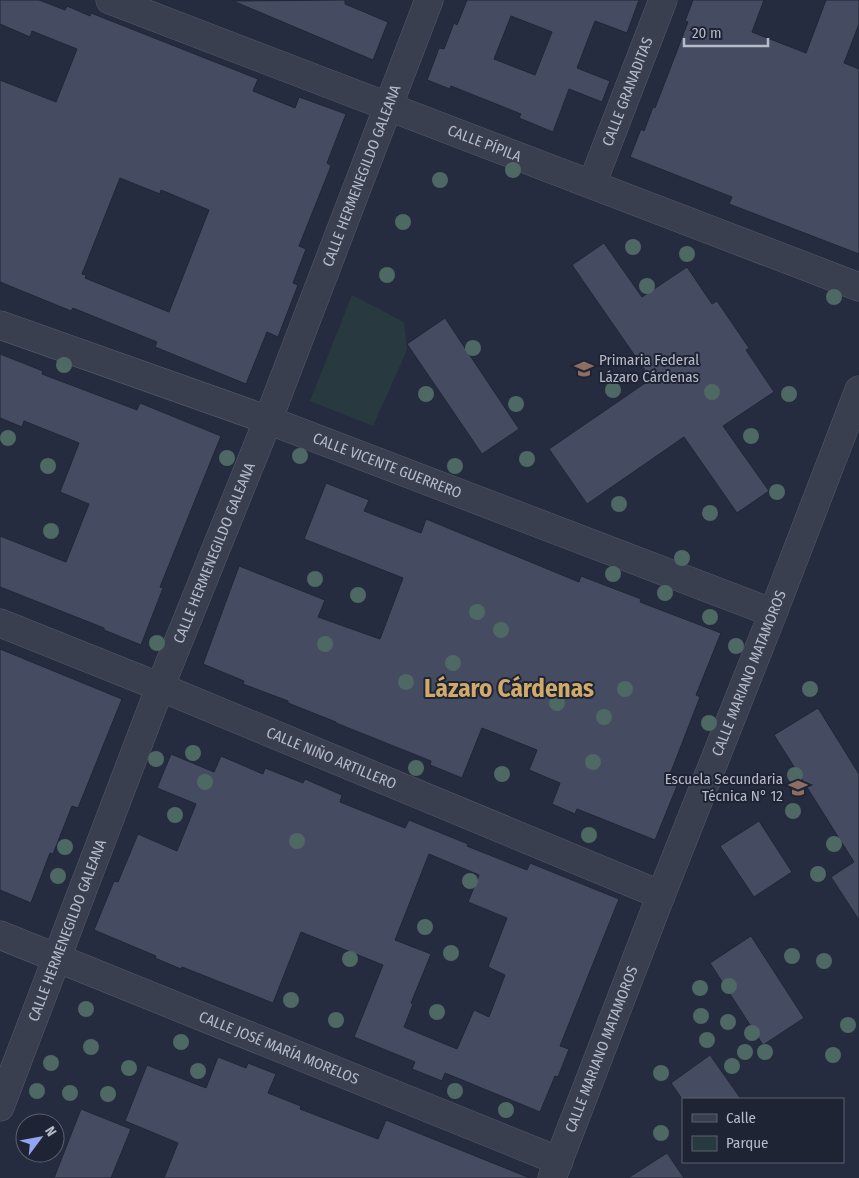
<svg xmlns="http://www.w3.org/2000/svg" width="859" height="1178" font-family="'Fira Sans Condensed',sans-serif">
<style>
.green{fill:#283940}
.building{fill:#454b60;stroke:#212636;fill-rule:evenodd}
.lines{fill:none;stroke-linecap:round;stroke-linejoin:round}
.minor-casing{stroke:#555a69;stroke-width:29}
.minor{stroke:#3a3f4f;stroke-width:28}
.tree{fill:#4e6863}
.labels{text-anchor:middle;stroke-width:4;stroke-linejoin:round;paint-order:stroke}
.street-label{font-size:15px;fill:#b7bac9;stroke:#1f2434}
.poi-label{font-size:15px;fill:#b7bac9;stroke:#1f2434;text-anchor:start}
.town-label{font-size:25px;font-weight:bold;fill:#d1aa6a;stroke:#1f2434}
</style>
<rect width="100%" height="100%" fill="#262c3f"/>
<!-- green -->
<path class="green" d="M 352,295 L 404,322 L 407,350 L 373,426 L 310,401 Z"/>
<!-- building -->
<path class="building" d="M 0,0 L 39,0 L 65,10 L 67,6 L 90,16 L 91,13 L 258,79 L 253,91 L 295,108 L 299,97 L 346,114 L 327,163 L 331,166 L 299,246 L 306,249 L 293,283 L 298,285 L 278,337 L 267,332 L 246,384 L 155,347 L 157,342 L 73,308 L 71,311 L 0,282 L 0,80 L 56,102 L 77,49 L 32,31 L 30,37 L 0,24 ZM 120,178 L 160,194 L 161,190 L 209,210 L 169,312 L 85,278 L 86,275 L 82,274 Z
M 345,0 L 345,4 L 388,22 L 373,60 L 233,1 Z
M 467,0 L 639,0 L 627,33 L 595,21 L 577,68 L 610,81 L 602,102 L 569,89 L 553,132 L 519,118 L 521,114 L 451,86 L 450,89 L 427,80 L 439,48 L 444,49 L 454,23 L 457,25 ZM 511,16 L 552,32 L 535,75 L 494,59 Z
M 693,0 L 764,0 L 752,32 L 806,53 L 826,0 L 859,0 L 859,24 L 844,63 L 859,69 L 859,254 L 729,204 L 732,197 L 630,157 L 641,129 L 644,131 L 653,107 L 655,108 L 688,22 L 685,21 Z
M 604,243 L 642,297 L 687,267 L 712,304 L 717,301 L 749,348 L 746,350 L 774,392 L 723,426 L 769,491 L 737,513 L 684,437 L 587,504 L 549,449 L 651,379 L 572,265 Z
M 445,318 L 519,429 L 482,454 L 407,344 Z
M 0,354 L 43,371 L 42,374 L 137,410 L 140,403 L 221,436 L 160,587 L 163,588 L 141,645 L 104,630 L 104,628 L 0,587 L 0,536 L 66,562 L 89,504 L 60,492 L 79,443 L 24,421 L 22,427 L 0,418 Z
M 326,483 L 369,500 L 364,511 L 421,533 L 426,519 L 579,582 L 581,576 L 641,599 L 640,602 L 721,633 L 696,695 L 700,697 L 667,782 L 677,786 L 655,840 L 577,809 L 575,814 L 552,804 L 560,783 L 529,770 L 537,750 L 482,728 L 462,778 L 430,765 L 431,761 L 336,723 L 336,722 L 288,703 L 288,701 L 243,684 L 244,681 L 203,664 L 239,566 L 325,600 L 318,617 L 380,639 L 403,578 L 304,539 Z
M 0,649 L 122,699 L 78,808 L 72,806 L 53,854 L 50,853 L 31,903 L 0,890 Z
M 818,708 L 859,774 L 859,920 L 831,877 L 854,862 L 774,735 Z
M 171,754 L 214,772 L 221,756 L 263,774 L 265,768 L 303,783 L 305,779 L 342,795 L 340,802 L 405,828 L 409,820 L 468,844 L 467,846 L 527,870 L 530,863 L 619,899 L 560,1046 L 569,1049 L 558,1077 L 555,1076 L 540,1112 L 445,1073 L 442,1081 L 412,1069 L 415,1062 L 354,1037 L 383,965 L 301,932 L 273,1003 L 182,967 L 181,969 L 155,958 L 156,956 L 94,930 L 114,881 L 118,882 L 138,834 L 177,851 L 196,804 L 157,788 ZM 429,854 L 479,875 L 468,902 L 507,918 L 488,967 L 505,975 L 489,1017 L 474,1010 L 457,1049 L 404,1027 L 413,1004 L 411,1003 L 431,954 L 395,940 Z
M 759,821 L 792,872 L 754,897 L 720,846 Z
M 751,936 L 804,1018 L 763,1045 L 710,963 Z
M 710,1055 L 741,1099 L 682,1099 L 671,1083 Z
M 218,1057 L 246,1068 L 248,1063 L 276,1074 L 268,1093 L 301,1106 L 300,1109 L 378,1139 L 386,1120 L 530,1178 L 164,1178 L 178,1143 L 125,1121 L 147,1065 L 206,1088 Z
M 81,1109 L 131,1129 L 111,1178 L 54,1178 Z
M 667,1153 L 684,1178 L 628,1178 Z"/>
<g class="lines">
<!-- minor casing -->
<g class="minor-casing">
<g id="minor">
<path id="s1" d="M 110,0 L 859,287"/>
<path id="s2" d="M 592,184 L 663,0"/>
<path id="s3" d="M 0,325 L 268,420 L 773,613"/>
<path id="s4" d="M 0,623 L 160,687 L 661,895"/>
<path id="s5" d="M 0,935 L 559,1161"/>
<path id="s6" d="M 0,1107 L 160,687 L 268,420 L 429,0"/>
<path id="s7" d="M 552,1178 L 661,895 L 773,613 L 859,390"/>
</g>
</g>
<!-- minor -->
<use href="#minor" class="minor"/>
</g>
<!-- trees -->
<g class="tree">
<circle cx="513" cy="170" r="8"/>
<circle cx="440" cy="180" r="8"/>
<circle cx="403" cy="222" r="8"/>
<circle cx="633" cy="247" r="8"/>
<circle cx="687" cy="254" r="8"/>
<circle cx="387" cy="275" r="8"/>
<circle cx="647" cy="286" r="8"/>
<circle cx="834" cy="297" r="8"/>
<circle cx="473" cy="348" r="8"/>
<circle cx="64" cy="365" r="8"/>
<circle cx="613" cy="390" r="8"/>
<circle cx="712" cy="392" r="8"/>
<circle cx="426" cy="394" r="8"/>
<circle cx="789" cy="394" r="8"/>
<circle cx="516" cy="404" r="8"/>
<circle cx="751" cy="436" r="8"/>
<circle cx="8" cy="438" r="8"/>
<circle cx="300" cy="456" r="8"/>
<circle cx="227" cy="458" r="8"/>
<circle cx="527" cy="459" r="8"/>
<circle cx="48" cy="466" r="8"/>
<circle cx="455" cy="466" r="8"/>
<circle cx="777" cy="492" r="8"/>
<circle cx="619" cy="504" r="8"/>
<circle cx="710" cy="513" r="8"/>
<circle cx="51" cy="531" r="8"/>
<circle cx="682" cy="558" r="8"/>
<circle cx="613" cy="574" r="8"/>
<circle cx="315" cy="579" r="8"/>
<circle cx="665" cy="593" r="8"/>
<circle cx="358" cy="595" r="8"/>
<circle cx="477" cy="612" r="8"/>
<circle cx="710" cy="617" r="8"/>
<circle cx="501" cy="630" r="8"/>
<circle cx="157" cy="643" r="8"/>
<circle cx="325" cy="644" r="8"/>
<circle cx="736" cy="646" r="8"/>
<circle cx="453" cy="663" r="8"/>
<circle cx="406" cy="682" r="8"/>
<circle cx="625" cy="689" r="8"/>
<circle cx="810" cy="689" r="8"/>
<circle cx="557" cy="703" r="8"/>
<circle cx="604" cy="717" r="8"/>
<circle cx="709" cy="723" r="8"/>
<circle cx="193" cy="753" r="8"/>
<circle cx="156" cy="759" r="8"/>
<circle cx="593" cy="762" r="8"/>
<circle cx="416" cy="768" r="8"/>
<circle cx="502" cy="774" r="8"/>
<circle cx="795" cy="775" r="8"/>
<circle cx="205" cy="782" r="8"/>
<circle cx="793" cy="811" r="8"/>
<circle cx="175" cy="815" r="8"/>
<circle cx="589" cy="835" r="8"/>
<circle cx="297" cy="841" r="8"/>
<circle cx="834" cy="844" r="8"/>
<circle cx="65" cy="847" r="8"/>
<circle cx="818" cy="874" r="8"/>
<circle cx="58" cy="876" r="8"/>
<circle cx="470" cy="881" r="8"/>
<circle cx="425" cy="927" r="8"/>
<circle cx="451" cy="953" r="8"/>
<circle cx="792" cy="956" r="8"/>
<circle cx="350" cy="959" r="8"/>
<circle cx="824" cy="961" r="8"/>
<circle cx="729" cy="986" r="8"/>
<circle cx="700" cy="988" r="8"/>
<circle cx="291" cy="1000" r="8"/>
<circle cx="86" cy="1009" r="8"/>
<circle cx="437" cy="1012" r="8"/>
<circle cx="701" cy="1016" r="8"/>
<circle cx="336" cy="1020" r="8"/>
<circle cx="728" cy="1022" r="8"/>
<circle cx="848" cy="1025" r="8"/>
<circle cx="752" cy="1033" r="8"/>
<circle cx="707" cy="1040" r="8"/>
<circle cx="181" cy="1042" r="8"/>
<circle cx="91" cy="1047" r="8"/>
<circle cx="745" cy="1052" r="8"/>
<circle cx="765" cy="1052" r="8"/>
<circle cx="833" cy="1055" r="8"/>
<circle cx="51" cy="1063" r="8"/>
<circle cx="732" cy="1066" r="8"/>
<circle cx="129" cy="1068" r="8"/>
<circle cx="198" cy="1071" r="8"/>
<circle cx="661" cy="1073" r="8"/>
<circle cx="37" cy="1091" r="8"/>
<circle cx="455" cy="1091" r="8"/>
<circle cx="70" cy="1093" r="8"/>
<circle cx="108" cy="1094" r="8"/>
<circle cx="506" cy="1110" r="8"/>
<circle cx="661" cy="1133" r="8"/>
</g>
<!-- icons -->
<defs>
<g id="school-bare" transform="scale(1.5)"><path d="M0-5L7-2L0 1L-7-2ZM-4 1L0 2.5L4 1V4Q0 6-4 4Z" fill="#8d6e63" stroke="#1f2434" stroke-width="2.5" paint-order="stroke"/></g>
</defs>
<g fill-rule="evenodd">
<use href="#school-bare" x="584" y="369"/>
<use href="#school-bare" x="798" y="788"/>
</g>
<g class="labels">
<!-- street labels -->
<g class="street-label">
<text dy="5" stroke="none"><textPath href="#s2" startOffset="99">CALLE GRANADITAS</textPath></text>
<text dy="5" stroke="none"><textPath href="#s1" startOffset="401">CALLE PÍPILA</textPath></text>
<text dy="5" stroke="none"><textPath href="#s6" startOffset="999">CALLE HERMENEGILDO GALEANA</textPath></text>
<text dy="5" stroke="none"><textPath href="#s3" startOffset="412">CALLE VICENTE GUERRERO</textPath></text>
<text dy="5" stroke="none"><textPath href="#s6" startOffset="594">CALLE HERMENEGILDO GALEANA</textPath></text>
<text dy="5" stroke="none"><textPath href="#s7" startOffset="542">CALLE MARIANO MATAMOROS</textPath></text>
<text dy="5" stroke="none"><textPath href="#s4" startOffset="358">CALLE NIÑO ARTILLERO</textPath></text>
<text dy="5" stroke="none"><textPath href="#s6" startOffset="189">CALLE HERMENEGILDO GALEANA</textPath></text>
<text dy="5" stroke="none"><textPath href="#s5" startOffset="301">CALLE JOSÉ MARÍA MORELOS</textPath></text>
<text dy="5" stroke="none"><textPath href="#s7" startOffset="138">CALLE MARIANO MATAMOROS</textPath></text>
</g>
<!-- poi labels -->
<g class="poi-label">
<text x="599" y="365">Primaria Federal<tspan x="599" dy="17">Lázaro Cárdenas</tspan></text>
<text x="783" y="784" text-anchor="end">Escuela Secundaria<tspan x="783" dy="17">Técnica N° 12</tspan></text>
</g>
<!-- town labels -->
<g class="town-label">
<text x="509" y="697">Lázaro Cárdenas</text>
</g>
</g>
<!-- legend -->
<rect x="682" y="1098" width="162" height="65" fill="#1f2434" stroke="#5c6070"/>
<rect x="692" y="1114" width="25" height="8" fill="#3a3f4f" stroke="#5c6070"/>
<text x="726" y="1123" font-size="15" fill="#b7bac9">Calle</text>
<rect x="692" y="1136" width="25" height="15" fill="#283940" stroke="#5c6070"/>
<text x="726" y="1148" font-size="15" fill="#b7bac9">Parque</text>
<!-- north arrow -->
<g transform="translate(40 1138) rotate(58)"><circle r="24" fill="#1f2434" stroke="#5c6070"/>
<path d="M0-4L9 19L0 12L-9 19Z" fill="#91a5f3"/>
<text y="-8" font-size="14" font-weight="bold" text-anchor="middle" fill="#b7bac9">N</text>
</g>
<!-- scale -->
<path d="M684 38v8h84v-8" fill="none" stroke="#b7bac9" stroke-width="2.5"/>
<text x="692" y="38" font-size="15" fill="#b7bac9" stroke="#1f2434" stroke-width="4" paint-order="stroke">20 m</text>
</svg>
